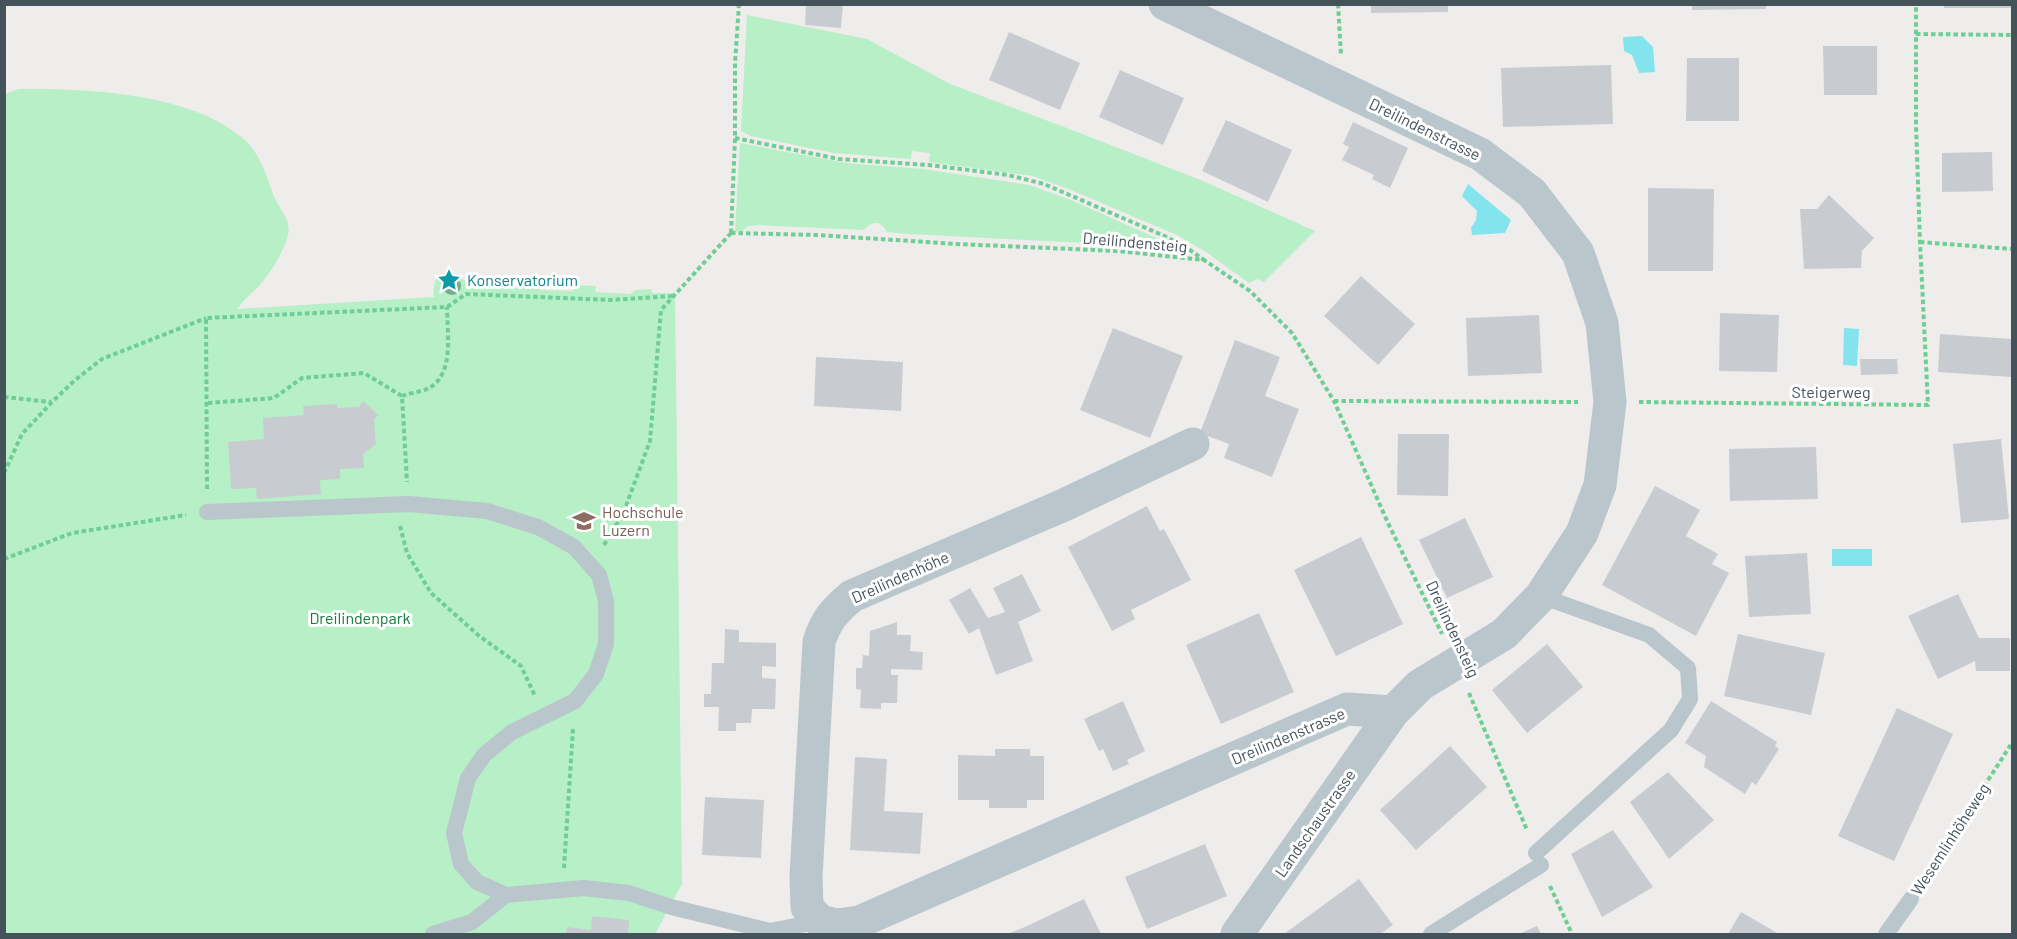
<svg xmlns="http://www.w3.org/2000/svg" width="2017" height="939" font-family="Barlow,sans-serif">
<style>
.green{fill:#b7efc6}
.water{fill:#83e4ee}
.building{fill:#c8ccd1}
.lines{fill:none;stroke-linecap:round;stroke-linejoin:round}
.path{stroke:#6ece94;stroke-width:4;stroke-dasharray:4.5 3;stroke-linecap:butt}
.lane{stroke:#b9c6cc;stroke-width:16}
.street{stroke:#b9c6cc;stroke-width:33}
.tree{fill:#76ae8b}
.labels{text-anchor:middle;stroke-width:6;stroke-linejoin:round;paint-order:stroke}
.street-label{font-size:16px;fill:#44525a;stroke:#fff}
.culture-label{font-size:16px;fill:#0d838f;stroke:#fff;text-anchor:start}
.education-label{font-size:16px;fill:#785e54;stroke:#fff;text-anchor:start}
.park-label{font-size:16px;fill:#137c3b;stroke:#fff}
</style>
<rect width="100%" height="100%" fill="#efecec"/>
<!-- green -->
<path class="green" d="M 747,15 L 867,39 L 950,84 L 1072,130 L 1203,181 L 1315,231 L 1264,282 L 1257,279 L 1249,283 L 1206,252 L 1177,235 L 1071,190 L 1033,176 L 929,162 L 930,153 L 912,151 L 911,159 L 834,153 L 751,136 L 741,131 Z
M 19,89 C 86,88 195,93 246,141 C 260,155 267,176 273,194 C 278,208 292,220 288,235 C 286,246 272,271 264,280 C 256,290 244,299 237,309 L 434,297 C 434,294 433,291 434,287 C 436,266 461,270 469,287 L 520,288 L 521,282 L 540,283 L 540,290 L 574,291 L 574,285 L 596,286 L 595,292 L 630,294 L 635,290 L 651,289 L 652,293 L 675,293 L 682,884 L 655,934 L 5,934 L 5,94 Z
M 740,143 L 846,163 L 923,169 L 1029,185 L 1071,200 L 1181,249 L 1180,253 L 1106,244 L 909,234 L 887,232 C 881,221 872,220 864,230 L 759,225 L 748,226 L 741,232 L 735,231 Z"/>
<!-- water -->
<path class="water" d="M 1642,36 L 1653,47 L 1655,72 L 1639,73 L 1632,55 L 1624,51 L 1623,37 Z
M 1468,184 L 1511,220 L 1505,233 L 1472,235 L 1471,228 L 1476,220 L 1477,211 L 1462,196 Z
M 1844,328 L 1859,329 L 1857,366 L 1843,365 Z
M 1832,549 L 1872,549 L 1872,566 L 1832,566 Z"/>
<!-- building -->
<path class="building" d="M 806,4 L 843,4 L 841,28 L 805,25 Z
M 1371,4 L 1448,4 L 1448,12 L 1371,13 Z
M 1944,4 L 2012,4 L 2012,8 L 1944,8 Z
M 1692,5 L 1766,5 L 1766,9 L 1692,10 Z
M 1009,32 L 1080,63 L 1060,110 L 989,80 Z
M 1823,46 L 1877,46 L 1877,95 L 1824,95 Z
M 1687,58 L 1739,58 L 1739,121 L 1686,121 Z
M 1611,65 L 1613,124 L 1503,127 L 1501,68 Z
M 1120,70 L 1184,98 L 1163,145 L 1099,117 Z
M 1226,120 L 1292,150 L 1268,202 L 1202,171 Z
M 1353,122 L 1408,148 L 1390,188 L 1372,179 L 1374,175 L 1342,160 L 1349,147 L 1343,144 Z
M 1992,152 L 1993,191 L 1942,192 L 1942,153 Z
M 1648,188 L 1714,189 L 1713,271 L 1648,271 Z
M 1829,195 L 1874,238 L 1862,251 L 1861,268 L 1804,269 L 1800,209 L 1817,209 Z
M 1361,276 L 1415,324 L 1378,365 L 1324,316 Z
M 1720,313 L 1779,315 L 1777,372 L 1719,371 Z
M 1539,315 L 1542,373 L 1468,376 L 1466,318 Z
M 1113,328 L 1183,356 L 1150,438 L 1080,410 Z
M 1940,334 L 2012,339 L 2011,377 L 1938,372 Z
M 1235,340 L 1280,357 L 1265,396 L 1299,409 L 1272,477 L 1224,458 L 1229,444 L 1200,433 Z
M 816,357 L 903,362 L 901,411 L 814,406 Z
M 1860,359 L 1897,359 L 1898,374 L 1861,375 Z
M 363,401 L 378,415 L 374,420 L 376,444 L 363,454 L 364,468 L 340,469 L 340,479 L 320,480 L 321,494 L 257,499 L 256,488 L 231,489 L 228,442 L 264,439 L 263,418 L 304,415 L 303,406 L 337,404 L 337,408 L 359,407 Z
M 1398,434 L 1449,434 L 1448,496 L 1397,495 Z
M 2001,439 L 2009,519 L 1961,523 L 1953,444 Z
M 1816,447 L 1818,499 L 1730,501 L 1729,449 Z
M 1655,486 L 1700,510 L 1686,536 L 1718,554 L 1712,564 L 1729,573 L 1696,636 L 1602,585 Z
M 1147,506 L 1160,531 L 1164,529 L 1191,580 L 1131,610 L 1135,619 L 1112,631 L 1068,547 Z
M 1465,518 L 1493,577 L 1447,598 L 1419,540 Z
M 1361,537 L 1403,624 L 1336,656 L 1294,570 Z
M 1807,553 L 1811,614 L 1749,617 L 1745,556 Z
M 1022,574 L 1041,611 L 1018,622 L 1033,661 L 996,675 L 979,628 L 969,634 L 949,600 L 970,588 L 988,618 L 1005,612 L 993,588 Z
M 1958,594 L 1979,638 L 2010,638 L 2010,671 L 1976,671 L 1975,661 L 1938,679 L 1908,616 Z
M 1259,613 L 1294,692 L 1221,724 L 1186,645 Z
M 897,622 L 897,635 L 911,635 L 910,651 L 923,652 L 922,670 L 891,669 L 891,675 L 898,675 L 897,703 L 881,703 L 881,709 L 860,708 L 861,690 L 856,689 L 856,668 L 862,668 L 863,655 L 869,656 L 870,631 Z
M 725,629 L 739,630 L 739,642 L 776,643 L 776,667 L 762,666 L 762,678 L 776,679 L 775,709 L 752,709 L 751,723 L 736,723 L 736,731 L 718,731 L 719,707 L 704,707 L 704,694 L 711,694 L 712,663 L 724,663 Z
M 1738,634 L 1825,653 L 1811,715 L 1724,696 Z
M 1547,644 L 1583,687 L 1527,733 L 1492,690 Z
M 1123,701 L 1145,751 L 1127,760 L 1129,764 L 1113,771 L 1103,749 L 1099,751 L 1084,719 Z
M 1711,701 L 1777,742 L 1775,746 L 1779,749 L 1756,785 L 1752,782 L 1745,794 L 1704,767 L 1706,756 L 1685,743 Z
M 1897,708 L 1953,734 L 1894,861 L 1838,836 Z
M 1450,746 L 1487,787 L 1416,850 L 1380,810 Z
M 995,749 L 1030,749 L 1030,756 L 1044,756 L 1044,800 L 1027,800 L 1027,808 L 989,808 L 989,800 L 958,800 L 958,755 L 995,756 Z
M 855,757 L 887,759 L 884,811 L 923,813 L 920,854 L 850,850 Z
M 1668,772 L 1714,820 L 1669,859 L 1630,802 Z
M 705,797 L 764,800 L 761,858 L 702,855 Z
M 1613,830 L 1653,887 L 1602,917 L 1571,854 Z
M 1205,844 L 1227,896 L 1147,929 L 1125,877 Z
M 1359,879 L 1393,925 L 1380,934 L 1284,934 Z
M 1084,899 L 1101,934 L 1008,934 L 1027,926 Z
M 1741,912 L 1779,934 L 1728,934 Z
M 592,916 L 629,920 L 628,934 L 566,934 L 567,927 L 591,930 Z
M 1537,926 L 1541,934 L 1519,934 Z"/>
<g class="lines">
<!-- path -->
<path class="path" d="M 1338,4 L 1341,55
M 1916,34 L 2012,35
M 735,138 L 839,159 L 929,165 L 1008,175 L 1044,184 L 1169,238 L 1190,250 L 1204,260
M 731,233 L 818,235 L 956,244 L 1118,251 L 1204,260 L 1250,291 L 1292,333 L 1334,401 L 1388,523 L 1442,634
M 731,233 L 735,138 L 735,63 L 739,4
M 1920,242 L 2012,249
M 402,396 C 410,393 421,392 429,388 C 455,374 447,331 447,307
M 4,397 L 51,402
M 1334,401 L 1578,402
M 1639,402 L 1928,405 L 1920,242 L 1916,125 L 1916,4
M 208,403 L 274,398 L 302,378 L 364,373 L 402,396 L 407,482
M 4,473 L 22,434 L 52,402 L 74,381 L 102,359 L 206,318
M 207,489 L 206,318 L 447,307 L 466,294 L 610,300 L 674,296
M 400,526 L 407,553 L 431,593 L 478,635 L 521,666 L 535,696
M 604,545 L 623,514 L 650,441 L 661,310 L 731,233
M 4,559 L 72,533 L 186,515
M 1469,693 L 1527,830
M 564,868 L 573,729
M 1923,881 L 2012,743
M 1550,886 L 1572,934"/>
<!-- lane -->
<path class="lane" d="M 207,512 L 409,504 L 487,511 L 538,527 L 574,547 L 599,575 L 606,601 L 606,644 L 596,674 L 575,701 L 512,732 L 484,755 L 468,778 L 454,833 L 461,864 L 477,882 L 506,895
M 1536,853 L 1671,730 L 1690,699 L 1688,668 L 1649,635 L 1541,596
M 506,895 L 584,888 L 629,893 L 671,907 L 770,931 L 820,921
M 433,934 L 472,922 L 506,895
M 1431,934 L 1541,865
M 1886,934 L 1911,899"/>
<!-- street -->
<path class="street" d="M 1165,4 L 1480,154 L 1532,193 L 1578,253 L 1602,323 L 1610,402 L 1600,485 L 1582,533 L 1541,596 L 1504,634 L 1420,685 L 1393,712 L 1347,709 L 859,922 L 837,925 L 820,921 L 807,907 L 806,877 L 819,642 C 826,620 834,611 852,596 L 1064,505 L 1193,444
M 1237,934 L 1393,712"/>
</g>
<!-- trees -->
<circle class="tree" cx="452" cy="286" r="9"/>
<!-- icons -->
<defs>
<g id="sight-bare" transform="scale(1.8)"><path d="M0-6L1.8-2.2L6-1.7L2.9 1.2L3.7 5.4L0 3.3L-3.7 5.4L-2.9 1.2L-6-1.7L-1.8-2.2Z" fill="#0f9aa8" stroke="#fff" stroke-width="2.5" paint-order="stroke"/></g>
<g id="university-bare" transform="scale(1.8)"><path d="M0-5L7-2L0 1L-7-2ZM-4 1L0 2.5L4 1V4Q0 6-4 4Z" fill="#8d6e63" stroke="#fff" stroke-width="2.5" paint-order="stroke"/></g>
</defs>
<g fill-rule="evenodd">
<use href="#sight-bare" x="449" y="280"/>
<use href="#university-bare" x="584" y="521"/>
</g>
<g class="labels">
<!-- street labels -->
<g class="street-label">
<text transform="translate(1425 129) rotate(26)" y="6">Dreilindenstrasse</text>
<text transform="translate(1135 242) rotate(5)" y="6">Dreilindensteig</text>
<text x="1831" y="398">Steigerweg</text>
<text transform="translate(900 577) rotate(-24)" y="6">Dreilindenhöhe</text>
<text transform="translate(1453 629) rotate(65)" y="6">Dreilindensteig</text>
<text transform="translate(1288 736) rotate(-23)" y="6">Dreilindenstrasse</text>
<text transform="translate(1315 823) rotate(-55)" y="6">Landschaustrasse</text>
<text transform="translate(1950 839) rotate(-57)" y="6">Wesemlinhöheweg</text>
</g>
<!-- culture labels -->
<g class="culture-label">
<text x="467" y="286">Konservatorium</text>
</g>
<!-- education labels -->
<g class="education-label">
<text x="602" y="518">Hochschule<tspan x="602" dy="18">Luzern</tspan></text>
</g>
<!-- park labels -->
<g class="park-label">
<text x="360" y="624">Dreilindenpark</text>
</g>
</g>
<!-- border -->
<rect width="2017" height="939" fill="none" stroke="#44525a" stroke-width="12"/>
</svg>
